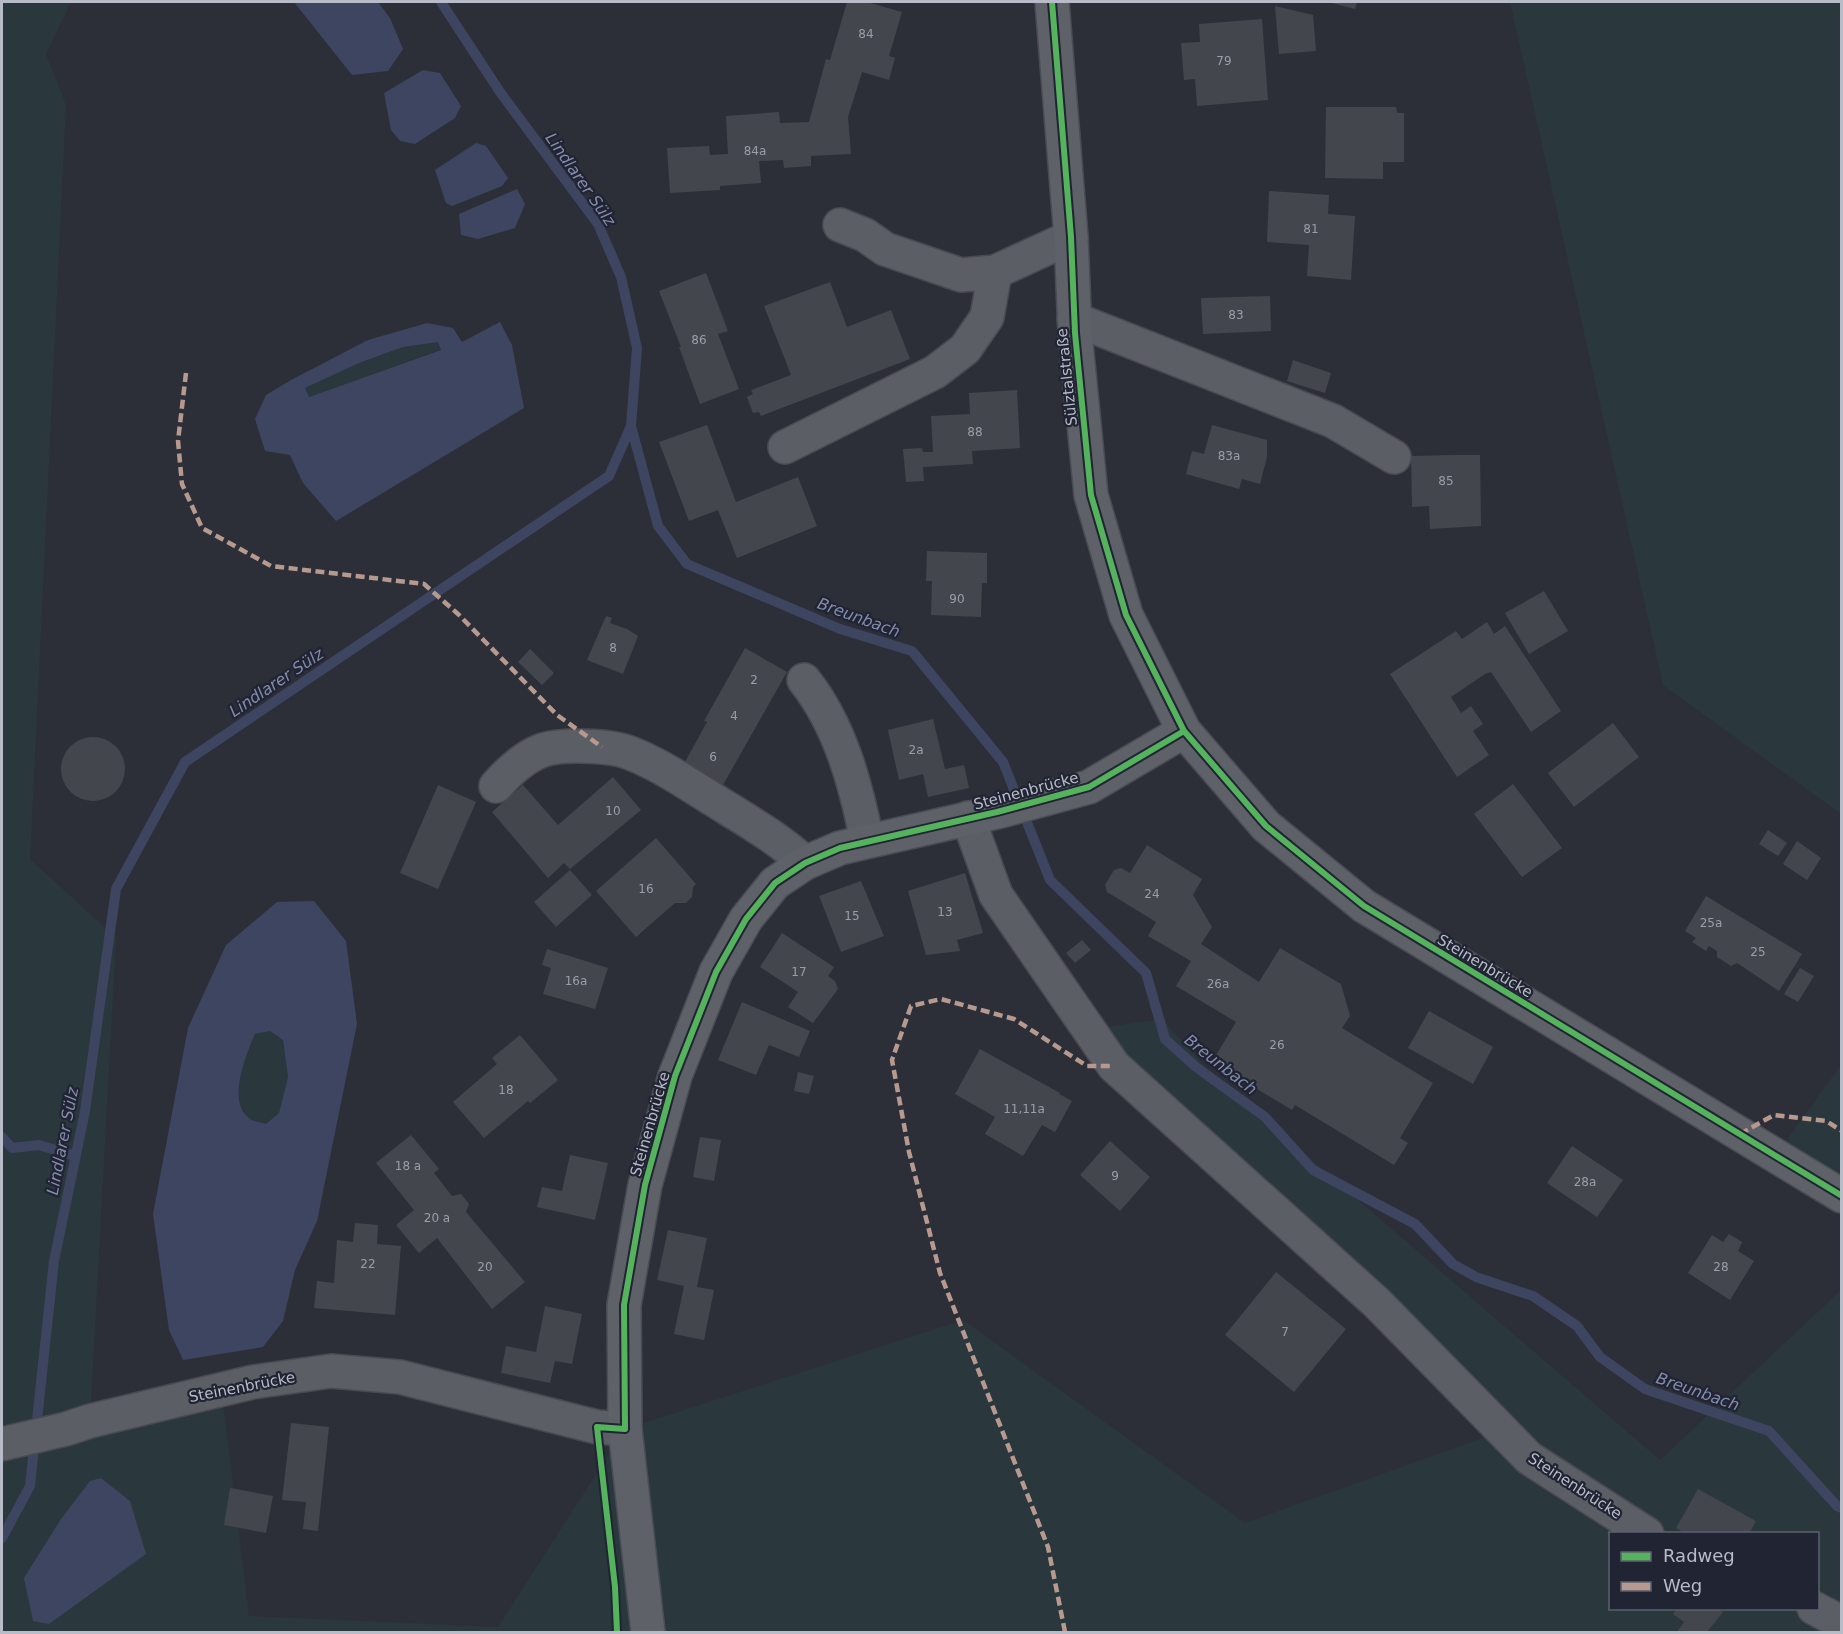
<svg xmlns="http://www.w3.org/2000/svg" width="1843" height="1634" font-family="'DejaVu Sans',sans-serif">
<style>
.green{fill:#2a373d;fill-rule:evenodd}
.water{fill:#3e4560;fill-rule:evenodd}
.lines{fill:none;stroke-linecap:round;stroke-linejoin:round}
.stream{stroke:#3e4560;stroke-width:10}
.building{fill:#44464d}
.minor-casing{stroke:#494a51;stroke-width:36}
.major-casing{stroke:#4a4c55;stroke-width:36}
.minor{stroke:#5c5e66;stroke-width:33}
.major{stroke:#5e6168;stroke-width:33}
.quiet{stroke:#b69a8f;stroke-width:4.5;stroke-dasharray:9 4.5;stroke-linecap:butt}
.cycleway-casing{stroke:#202433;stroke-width:10}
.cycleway{stroke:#56b35d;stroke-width:6}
.labels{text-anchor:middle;stroke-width:4.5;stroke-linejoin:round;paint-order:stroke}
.number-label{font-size:12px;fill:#9b9ea9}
.street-label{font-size:15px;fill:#b8bbc8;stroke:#202433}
.water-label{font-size:16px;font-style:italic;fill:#838cac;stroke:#202433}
</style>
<rect width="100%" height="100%" fill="#2d2f38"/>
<!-- green -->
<path class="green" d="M 2,2 L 71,2 L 46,54 L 66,105 L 30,859 L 116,938 L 90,1420 L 223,1403 L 249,1616 L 498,1627 L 625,1429 L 963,1320 L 1245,1523 L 1519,1425 L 1145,1082 L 1107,1027 L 1162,1019 L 1215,1077 L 1660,1460 L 1841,1290 L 1841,1632 L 2,1632 ZM 1610,1534 L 1818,1534 L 1818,1608 L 1610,1608 Z
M 1510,2 L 1841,2 L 1841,814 L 1663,685 Z
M 439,341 L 441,349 L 309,397 L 305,388 L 359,363 L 403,347 Z
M 270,1031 L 283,1040 L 288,1077 L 279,1113 L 266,1125 C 261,1123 253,1121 249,1118 C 227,1097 245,1057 255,1034 Z
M 1841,1065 L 1841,1175 L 1785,1142 Z"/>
<!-- water -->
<path class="water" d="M 294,2 L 378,2 L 390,18 L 403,49 L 388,71 L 352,75 Z
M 423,70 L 440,73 L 461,106 L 455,118 L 415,144 L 400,141 L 391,130 L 384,93 Z
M 476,143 L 486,146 L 508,178 L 502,186 L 452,206 L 446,203 L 435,170 Z
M 517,189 L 525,204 L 515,228 L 478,239 L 461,235 L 459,214 Z
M 500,322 L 512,345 L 524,408 L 336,521 L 303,483 L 290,455 L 265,451 L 255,419 L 266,395 L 291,380 L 368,340 L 427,323 L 453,328 L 462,342 ZM 438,342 L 441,350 L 309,397 L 305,388 L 359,363 L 403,347 Z
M 314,901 L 346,941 L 357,1024 L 317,1221 L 295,1270 L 283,1321 L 263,1347 L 183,1360 L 169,1330 L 153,1214 L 188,1028 L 226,945 L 277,902 ZM 270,1031 L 283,1040 L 288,1077 L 279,1113 L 266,1124 C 262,1123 256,1122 252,1120 C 225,1105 246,1055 255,1034 Z
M 101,1478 L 130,1501 L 146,1554 L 49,1624 L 33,1621 L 24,1578 L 61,1519 L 90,1481 Z"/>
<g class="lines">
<!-- stream -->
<path class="stream" d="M 631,426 L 658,526 L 687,564 L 840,629 L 912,651 L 1003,762 L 1050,880 L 1146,973 L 1165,1039 L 1196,1067 L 1265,1117 L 1313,1170 L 1415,1224 L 1453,1264 L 1476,1277 L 1533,1296 L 1577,1326 L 1600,1357 L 1645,1389 L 1769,1431 L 1837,1506 L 1842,1508
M 2,1137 L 12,1148 L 39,1145 L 75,1156
M 2,1538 L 30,1486 L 54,1261 L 85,1111 L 116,889 L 185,762 L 609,476 L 631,426 L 637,348 L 621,277 L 598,224 L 500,92 L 441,2"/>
</g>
<!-- building -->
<path class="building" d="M 847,2 L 867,2 L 902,12 L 889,56 L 895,58 L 889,80 L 862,72 L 848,117 L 851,154 L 811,156 L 811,166 L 784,168 L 783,160 L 759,161 L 761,183 L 720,186 L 720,190 L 670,193 L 667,148 L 709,146 L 710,155 L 728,154 L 726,116 L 779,112 L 780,123 L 809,122 L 826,59 L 830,60 Z
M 1328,2 L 1357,2 L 1355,9 Z
M 1275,6 L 1313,15 L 1316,51 L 1279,54 Z
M 1262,19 L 1268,100 L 1197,106 L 1195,79 L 1184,80 L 1181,43 L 1200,42 L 1199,24 Z
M 1326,107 L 1396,107 L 1397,113 L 1404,113 L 1404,162 L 1383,162 L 1383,179 L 1325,178 Z
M 1269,191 L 1329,195 L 1328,214 L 1355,216 L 1351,280 L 1307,276 L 1309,245 L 1267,242 Z
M 706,273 L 728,331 L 718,334 L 739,389 L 700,404 L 679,347 L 681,347 L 659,291 Z
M 830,282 L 847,327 L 891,310 L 910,359 L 761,416 L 759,412 L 753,413 L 747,397 L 753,394 L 751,390 L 791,375 L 764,306 Z
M 1270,296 L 1271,331 L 1203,334 L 1201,298 Z
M 1293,360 L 1331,373 L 1325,393 L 1287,381 Z
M 1017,390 L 1020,448 L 972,451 L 973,464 L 923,467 L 924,481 L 906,482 L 903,449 L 922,448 L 923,452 L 933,452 L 931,416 L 970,414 L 969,393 Z
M 707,425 L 736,502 L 798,477 L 817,526 L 737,558 L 718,510 L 689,521 L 659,442 Z
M 1212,425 L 1267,440 L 1267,457 L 1260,484 L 1242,479 L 1239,489 L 1186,474 L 1192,451 L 1204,454 Z
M 1456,455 L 1480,455 L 1481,526 L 1430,529 L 1429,506 L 1412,507 L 1411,456 Z
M 927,551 L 987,553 L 987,583 L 982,583 L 981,617 L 931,615 L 932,581 L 926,581 Z
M 1544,591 L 1568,631 L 1529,654 L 1505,613 Z
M 606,616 L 612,618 L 610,623 L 627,629 L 638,636 L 623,674 L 587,660 Z
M 1487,622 L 1494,634 L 1505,626 L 1561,711 L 1531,732 L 1491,672 L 1485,674 L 1451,697 L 1461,713 L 1471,706 L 1483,724 L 1473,731 L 1489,755 L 1457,777 L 1390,674 L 1456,631 L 1462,639 Z
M 745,648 L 787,672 L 719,792 L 680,771 L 707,722 L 704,721 Z
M 530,649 L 554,673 L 542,685 L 518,662 Z
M 933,719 L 945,769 L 964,765 L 969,788 L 928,797 L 923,774 L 899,780 L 888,730 Z
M 1613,723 L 1639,757 L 1574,807 L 1548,773 Z
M61 769a32 32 0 1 1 64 0a32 32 0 1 1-64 0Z
M 613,777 L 641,810 L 570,869 L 564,863 L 548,878 L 492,812 L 523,785 L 558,825 Z
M 1513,784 L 1562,848 L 1522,877 L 1474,814 Z
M 438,785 L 476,802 L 438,889 L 400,873 Z
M 1768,830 L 1787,843 L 1778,856 L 1759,844 Z
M 656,838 L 696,884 L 693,887 L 692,897 L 686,903 L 675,903 L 636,937 L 596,891 Z
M 1797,841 L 1821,858 L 1807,880 L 1783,864 Z
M 1147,845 L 1202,879 L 1193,895 L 1212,927 L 1201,944 L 1259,982 L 1280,948 L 1341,984 L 1350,1016 L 1342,1028 L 1433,1083 L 1400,1138 L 1408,1143 L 1394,1165 L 1295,1105 L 1292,1110 L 1212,1062 L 1236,1022 L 1176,986 L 1191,961 L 1148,936 L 1156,922 L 1107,892 L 1105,885 L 1114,870 L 1121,868 L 1130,873 Z
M 570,870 L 592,895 L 556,927 L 534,902 Z
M 965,873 L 983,933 L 957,940 L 960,951 L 926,955 L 908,891 Z
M 861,881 L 884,936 L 841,952 L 819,896 Z
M 1706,896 L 1802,954 L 1779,991 L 1737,963 L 1731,966 L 1717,957 L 1717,951 L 1709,946 L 1706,951 L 1692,942 L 1696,938 L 1685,931 Z
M 782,933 L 834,967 L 828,976 L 835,981 L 838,989 L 813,1023 L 788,1007 L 798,992 L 760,967 Z
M 1082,940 L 1091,950 L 1075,963 L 1066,953 Z
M 547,949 L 608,968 L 595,1009 L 543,994 L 551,968 L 542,965 Z
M 1800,968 L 1814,976 L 1798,1002 L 1784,994 Z
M 742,1002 L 810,1031 L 799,1057 L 769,1045 L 756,1075 L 718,1060 Z
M 1429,1011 L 1493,1047 L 1473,1084 L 1408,1048 Z
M 520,1035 L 558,1080 L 530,1103 L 528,1101 L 484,1138 L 453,1102 L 497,1064 L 492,1058 Z
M 980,1049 L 1060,1093 L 1059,1094 L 1072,1101 L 1055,1132 L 1042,1125 L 1023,1156 L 985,1134 L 995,1117 L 955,1094 Z
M 798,1072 L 814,1076 L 809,1094 L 794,1091 Z
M 411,1135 L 439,1169 L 434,1173 L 452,1196 L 461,1194 L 469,1204 L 466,1212 L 525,1282 L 492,1309 L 437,1238 L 419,1253 L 396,1225 L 414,1210 L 376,1163 Z
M 700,1137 L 721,1140 L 714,1181 L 693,1177 Z
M 1110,1141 L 1150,1177 L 1120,1211 L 1080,1175 Z
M 1572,1146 L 1623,1180 L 1597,1217 L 1547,1183 Z
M 570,1155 L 608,1163 L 595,1220 L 537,1207 L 542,1187 L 562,1191 Z
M 355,1223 L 378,1225 L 377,1244 L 401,1246 L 395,1315 L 314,1308 L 317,1281 L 334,1283 L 337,1240 L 353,1242 Z
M 668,1230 L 707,1238 L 697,1287 L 714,1290 L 704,1340 L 674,1334 L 684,1286 L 657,1280 Z
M 1729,1234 L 1742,1242 L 1738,1251 L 1754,1261 L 1730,1300 L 1688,1273 L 1712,1235 L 1723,1242 Z
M 1276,1272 L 1346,1329 L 1294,1392 L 1225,1335 Z
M 545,1306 L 582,1314 L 572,1364 L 555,1361 L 550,1383 L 501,1373 L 506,1346 L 536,1352 Z
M 291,1423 L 329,1427 L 318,1531 L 303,1529 L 306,1502 L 282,1500 Z
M 230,1488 L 273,1496 L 266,1533 L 224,1525 Z
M 1698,1489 L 1756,1521 L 1750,1532 L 1754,1534 L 1686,1534 L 1676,1528 Z
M 1677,1608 L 1717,1608 L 1723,1612 L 1707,1632 L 1677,1632 L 1684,1622 L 1673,1614 Z"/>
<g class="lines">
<!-- minor casing -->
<g class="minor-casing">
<path id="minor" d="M 840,225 L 865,235 L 885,249 L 961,275 L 995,272 L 1071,237
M 1074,319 L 1333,421 L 1394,457
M 785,447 L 935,372 L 965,349 L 987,317 L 995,272
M 804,680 C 840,725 856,785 867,841
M 496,786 C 509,771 524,757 543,750 C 562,744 611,745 630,753 C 659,764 688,784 714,800 C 746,820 778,838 805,863
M 968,818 L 996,895 L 1114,1066 L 1377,1303 L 1529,1458 L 1647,1534
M 2,1444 L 66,1429 L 90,1421 L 253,1382 L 331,1371 L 400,1377 L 597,1427 L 625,1429
M 1814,1608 L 1842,1623"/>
</g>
<!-- major casing -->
<g class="major-casing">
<path id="major" d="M 1052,2 L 1071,237 L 1075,333 L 1091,495 L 1126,615 L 1184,731 L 1266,826 L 1364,906 L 1842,1196
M 648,1632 L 625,1429 L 624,1305 L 645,1185 L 675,1076 L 716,972 L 746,919 L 775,883 L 805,863 L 840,848 L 997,812 L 1089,787 L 1184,731"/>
</g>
<!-- minor -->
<use href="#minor" class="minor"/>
<!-- major -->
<use href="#major" class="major"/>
<!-- quiet -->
<path class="quiet" d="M 186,373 L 178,441 L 182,484 L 202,528 L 271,566 L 424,584 L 458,614 L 557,715 L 602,747
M 1740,1134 L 1774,1115 L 1826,1121 L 1842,1131
M 1065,1632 L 1048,1547 L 940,1273 L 909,1152 L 892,1060 L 911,1006 L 941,999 L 1014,1019 L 1087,1066 L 1114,1066"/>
<!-- cycleway casing -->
<g class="cycleway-casing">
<path id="cycleway" d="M 1052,2 L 1071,237 L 1075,333 L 1091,495 L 1126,615 L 1184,731 L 1266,826 L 1364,906 L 1842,1196
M 617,1632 L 615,1587 L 597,1427 L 625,1429 L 624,1305 L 645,1185 L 675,1076 L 716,972 L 746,919 L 775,883 L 805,863 L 840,848 L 997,812 L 1089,787 L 1184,731"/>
</g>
<!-- cycleway -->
<use href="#cycleway" class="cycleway"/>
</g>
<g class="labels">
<!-- number labels -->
<g class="number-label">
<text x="866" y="38">84</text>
<text x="1224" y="65">79</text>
<text x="755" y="155">84a</text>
<text x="1311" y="233">81</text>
<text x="1236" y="319">83</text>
<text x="699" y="344">86</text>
<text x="975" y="436">88</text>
<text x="1229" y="460">83a</text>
<text x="1446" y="485">85</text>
<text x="957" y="603">90</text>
<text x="613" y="652">8</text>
<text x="754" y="684">2</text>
<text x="734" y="720">4</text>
<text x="916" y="754">2a</text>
<text x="713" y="761">6</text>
<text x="613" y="815">10</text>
<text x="646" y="893">16</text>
<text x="1152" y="898">24</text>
<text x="945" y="916">13</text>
<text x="852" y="920">15</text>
<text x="1711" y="927">25a</text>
<text x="1758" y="956">25</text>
<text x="799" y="976">17</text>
<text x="576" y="985">16a</text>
<text x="1218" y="988">26a</text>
<text x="1277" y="1049">26</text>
<text x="506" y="1094">18</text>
<text x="1024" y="1113">11,11a</text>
<text x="408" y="1170">18 a</text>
<text x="1115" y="1180">9</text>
<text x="1585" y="1186">28a</text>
<text x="437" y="1222">20 a</text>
<text x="368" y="1268">22</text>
<text x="485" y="1271">20</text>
<text x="1721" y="1271">28</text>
<text x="1285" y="1336">7</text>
</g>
<!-- street labels -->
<g class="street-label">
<text transform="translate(1067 377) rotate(-96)" y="5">Sülztalstraße</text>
<text transform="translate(1026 791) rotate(-15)" y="5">Steinenbrücke</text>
<text transform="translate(1485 966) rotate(31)" y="5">Steinenbrücke</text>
<text transform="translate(650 1124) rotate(-74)" y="5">Steinenbrücke</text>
<text transform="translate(242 1387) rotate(-11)" y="5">Steinenbrücke</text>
<text transform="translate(1575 1486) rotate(33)" y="5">Steinenbrücke</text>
</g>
<!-- water labels -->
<g class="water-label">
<text transform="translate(581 179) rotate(55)" y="6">Lindlarer Sülz</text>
<text transform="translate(859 617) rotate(20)" y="6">Breunbach</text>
<text transform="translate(276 682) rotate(-34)" y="6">Lindlarer Sülz</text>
<text transform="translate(1221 1064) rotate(38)" y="6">Breunbach</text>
<text transform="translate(62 1141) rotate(-79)" y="6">Lindlarer Sülz</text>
<text transform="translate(1698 1391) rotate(19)" y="6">Breunbach</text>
</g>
</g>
<!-- border -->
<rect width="1843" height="1634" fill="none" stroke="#b8bbc8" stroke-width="6"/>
<!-- legend -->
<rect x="1609" y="1532" width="210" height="78" fill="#202433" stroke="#5d606f" stroke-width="1.5"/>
<rect x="1621" y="1552" width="30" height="9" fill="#56b35d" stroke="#5d606f" stroke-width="1.5"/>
<text x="1663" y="1562" font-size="18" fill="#b8bbc8">Radweg</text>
<rect x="1621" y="1582" width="30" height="9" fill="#b69a8f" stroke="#5d606f" stroke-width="1.5"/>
<text x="1663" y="1592" font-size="18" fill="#b8bbc8">Weg</text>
</svg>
